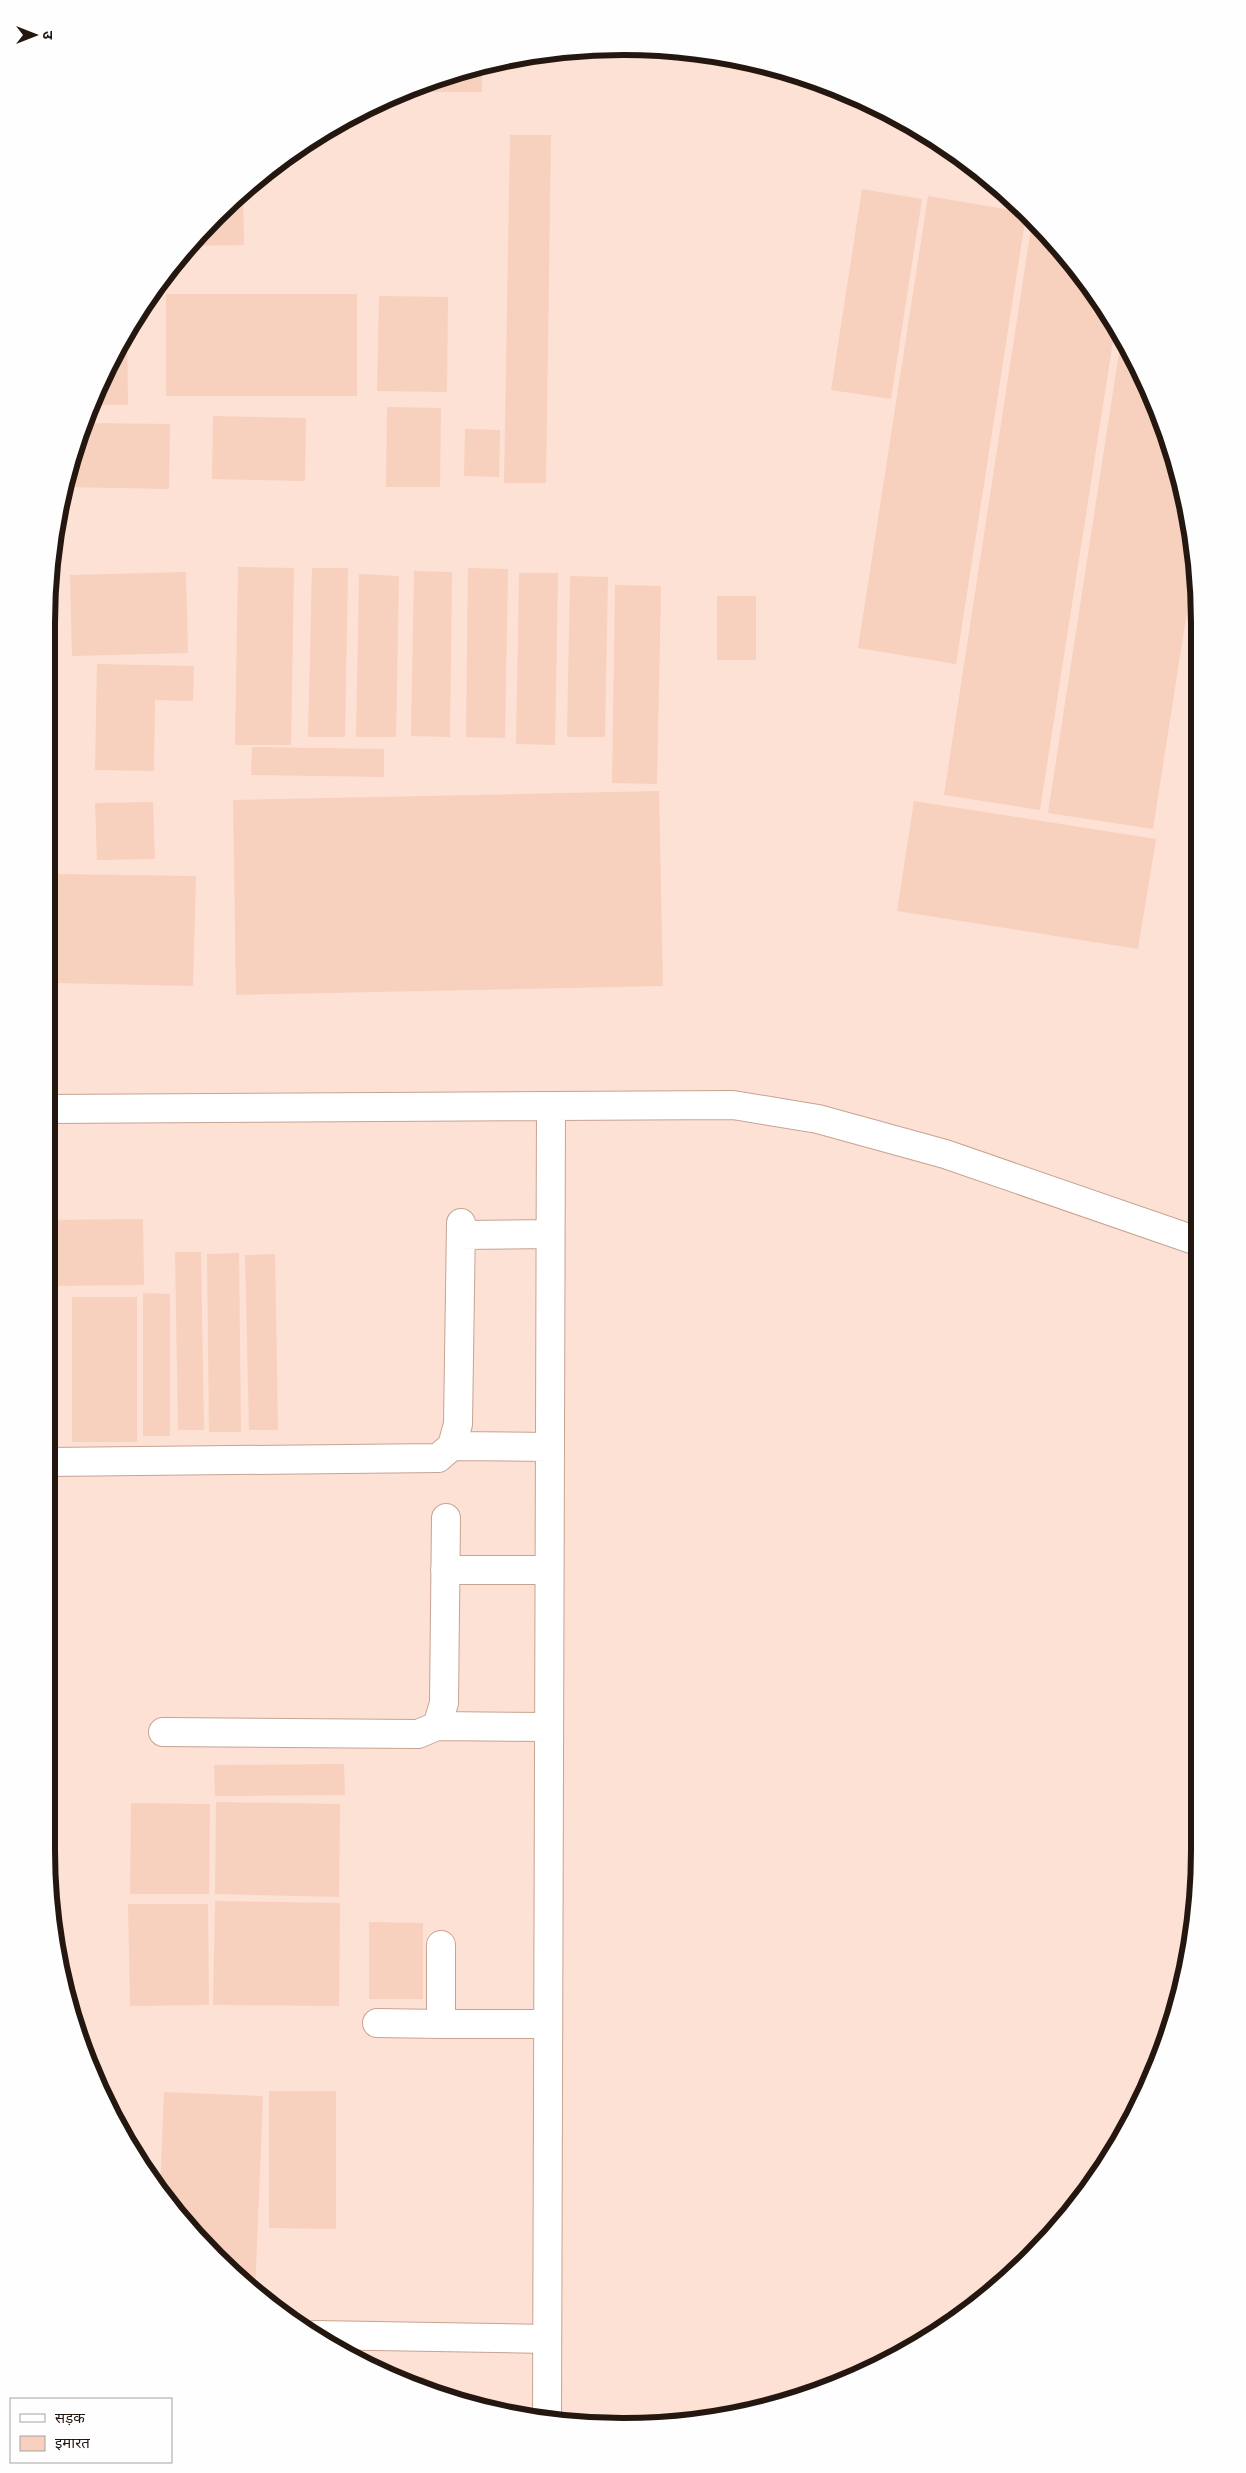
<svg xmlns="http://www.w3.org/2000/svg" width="1246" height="2473" font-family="'Fira Sans','Noto Sans Devanagari',sans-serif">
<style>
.built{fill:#fde1d4}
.building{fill:#f8d0be}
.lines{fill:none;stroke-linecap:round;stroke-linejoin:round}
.minor-casing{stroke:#c7a392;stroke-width:30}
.minor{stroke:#fff;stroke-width:28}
.rim{fill:none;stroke:#241710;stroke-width:6}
</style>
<rect width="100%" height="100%" fill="#fdede6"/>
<!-- built -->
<path class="built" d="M 660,47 L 772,66 L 878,106 L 1003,189 L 1102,302 L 1169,437 L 1195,548 L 1199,1887 L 1180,1999 L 1140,2105 L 1102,2171 L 1031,2258 L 944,2329 L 878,2367 L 773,2407 L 698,2422 L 586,2426 L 510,2416 L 403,2383 L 334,2349 L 243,2283 L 166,2201 L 123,2138 L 77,2036 L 57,1962 L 46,1850 L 47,586 L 66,474 L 106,368 L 165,272 L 243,190 L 334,124 L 437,77 L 547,51 Z"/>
<!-- building -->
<path class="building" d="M 482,67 L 482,92 L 403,92 L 437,77 Z
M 510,135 L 551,135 L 546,483 L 504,483 Z
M 243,189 L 244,245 L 189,246 L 243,190 Z
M 862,189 L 922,199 L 891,399 L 831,390 Z
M 928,196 L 1023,212 L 1026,215 L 956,664 L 858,648 Z
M 1032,222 L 1102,302 L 1115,328 L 1040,810 L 944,795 Z
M 166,294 L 357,294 L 357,396 L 166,396 Z
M 379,296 L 448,297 L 447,392 L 377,391 Z
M 127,333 L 128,405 L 92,405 L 106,368 Z
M 1121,340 L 1169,437 L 1195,548 L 1195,560 L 1153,829 L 1048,813 Z
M 387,407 L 441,408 L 440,487 L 386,487 Z
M 213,416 L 306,418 L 305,481 L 212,479 Z
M 85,423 L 170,424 L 169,489 L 64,487 L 66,474 Z
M 465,429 L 500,430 L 499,477 L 464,476 Z
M 238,567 L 294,568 L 291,745 L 235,745 Z
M 312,568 L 348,568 L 345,737 L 308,737 Z
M 468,568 L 508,569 L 505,738 L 466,737 Z
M 414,571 L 452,572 L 450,737 L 411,736 Z
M 186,572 L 188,653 L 72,656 L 70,575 Z
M 519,573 L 558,573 L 555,745 L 516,744 Z
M 359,574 L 399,576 L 396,737 L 356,737 Z
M 570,576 L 608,577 L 605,737 L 567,737 Z
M 615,585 L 661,586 L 657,784 L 612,783 Z
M 717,596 L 756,596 L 756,660 L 717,660 Z
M 97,664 L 194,666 L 193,701 L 155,700 L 154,771 L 95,770 Z
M 252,747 L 384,749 L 384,777 L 251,775 Z
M 659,791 L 663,986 L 236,995 L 233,800 Z
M 914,801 L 1156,839 L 1138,949 L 897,911 Z
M 153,802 L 155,859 L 97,860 L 95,803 Z
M 58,874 L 196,876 L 193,986 L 56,983 Z
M 143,1219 L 144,1285 L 47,1286 L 47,1220 Z
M 175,1252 L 201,1252 L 204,1430 L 178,1430 Z
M 239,1253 L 241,1432 L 209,1432 L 207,1254 Z
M 275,1254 L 278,1430 L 249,1430 L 245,1255 Z
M 143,1293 L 170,1294 L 170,1436 L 143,1436 Z
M 72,1297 L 137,1297 L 137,1442 L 72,1442 Z
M 344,1764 L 345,1795 L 215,1796 L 214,1765 Z
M 216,1802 L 340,1804 L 339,1897 L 215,1894 Z
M 131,1803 L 210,1804 L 209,1894 L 130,1894 Z
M 215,1901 L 340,1903 L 339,2006 L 213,2005 Z
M 128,1904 L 208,1904 L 209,2005 L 130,2006 Z
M 369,1922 L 423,1923 L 423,1999 L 369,1999 Z
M 269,2091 L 336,2091 L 336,2229 L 269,2228 Z
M 164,2092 L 263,2096 L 255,2292 L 243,2283 L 160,2192 Z
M 391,2377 L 425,2377 L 425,2390 L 403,2383 Z"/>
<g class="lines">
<!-- minor casing -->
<g class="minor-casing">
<path id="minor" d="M 47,1109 L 733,1105 L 818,1119 L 945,1154 L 1197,1241
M 461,1235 L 550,1234
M 452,1446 L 549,1447
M 47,1462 L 438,1458 L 452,1446 L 458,1424 L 461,1223
M 445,1570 L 549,1570
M 437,1726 L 549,1727
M 163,1732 L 418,1734 L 437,1726 L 444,1703 L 446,1518
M 377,2023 L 441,2024 L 441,1945
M 441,2024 L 548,2024
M 315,2335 L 547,2339
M 547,2420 L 551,1106"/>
</g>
<!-- minor -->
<use href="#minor" class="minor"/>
</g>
<!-- crop -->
<path d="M0 0H1246V2473H0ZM623 55H623A568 568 0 0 1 1191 623V1850A568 568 0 0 1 623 2418H623A568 568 0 0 1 55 1850V623A568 568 0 0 1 623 55Z" fill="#fefefe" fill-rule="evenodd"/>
<path class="rim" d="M623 55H623A568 568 0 0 1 1191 623V1850A568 568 0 0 1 623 2418H623A568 568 0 0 1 55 1850V623A568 568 0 0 1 623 55Z"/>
<!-- legend -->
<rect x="10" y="2398" width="162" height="65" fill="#fefefe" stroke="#a7a29f"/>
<rect x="20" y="2414" width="25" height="8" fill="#ffffff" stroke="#a7a29f"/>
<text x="55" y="2423" font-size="15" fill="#241710">सड़क</text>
<rect x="20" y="2436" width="25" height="15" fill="#f8d0be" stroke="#a7a29f"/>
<text x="55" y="2448" font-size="15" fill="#241710">इमारत</text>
<!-- north arrow -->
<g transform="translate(35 35) rotate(90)" stroke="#fefefe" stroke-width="4" paint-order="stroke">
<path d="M0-4L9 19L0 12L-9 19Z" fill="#241710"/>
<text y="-8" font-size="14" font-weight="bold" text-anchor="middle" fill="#241710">उ</text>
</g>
</svg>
